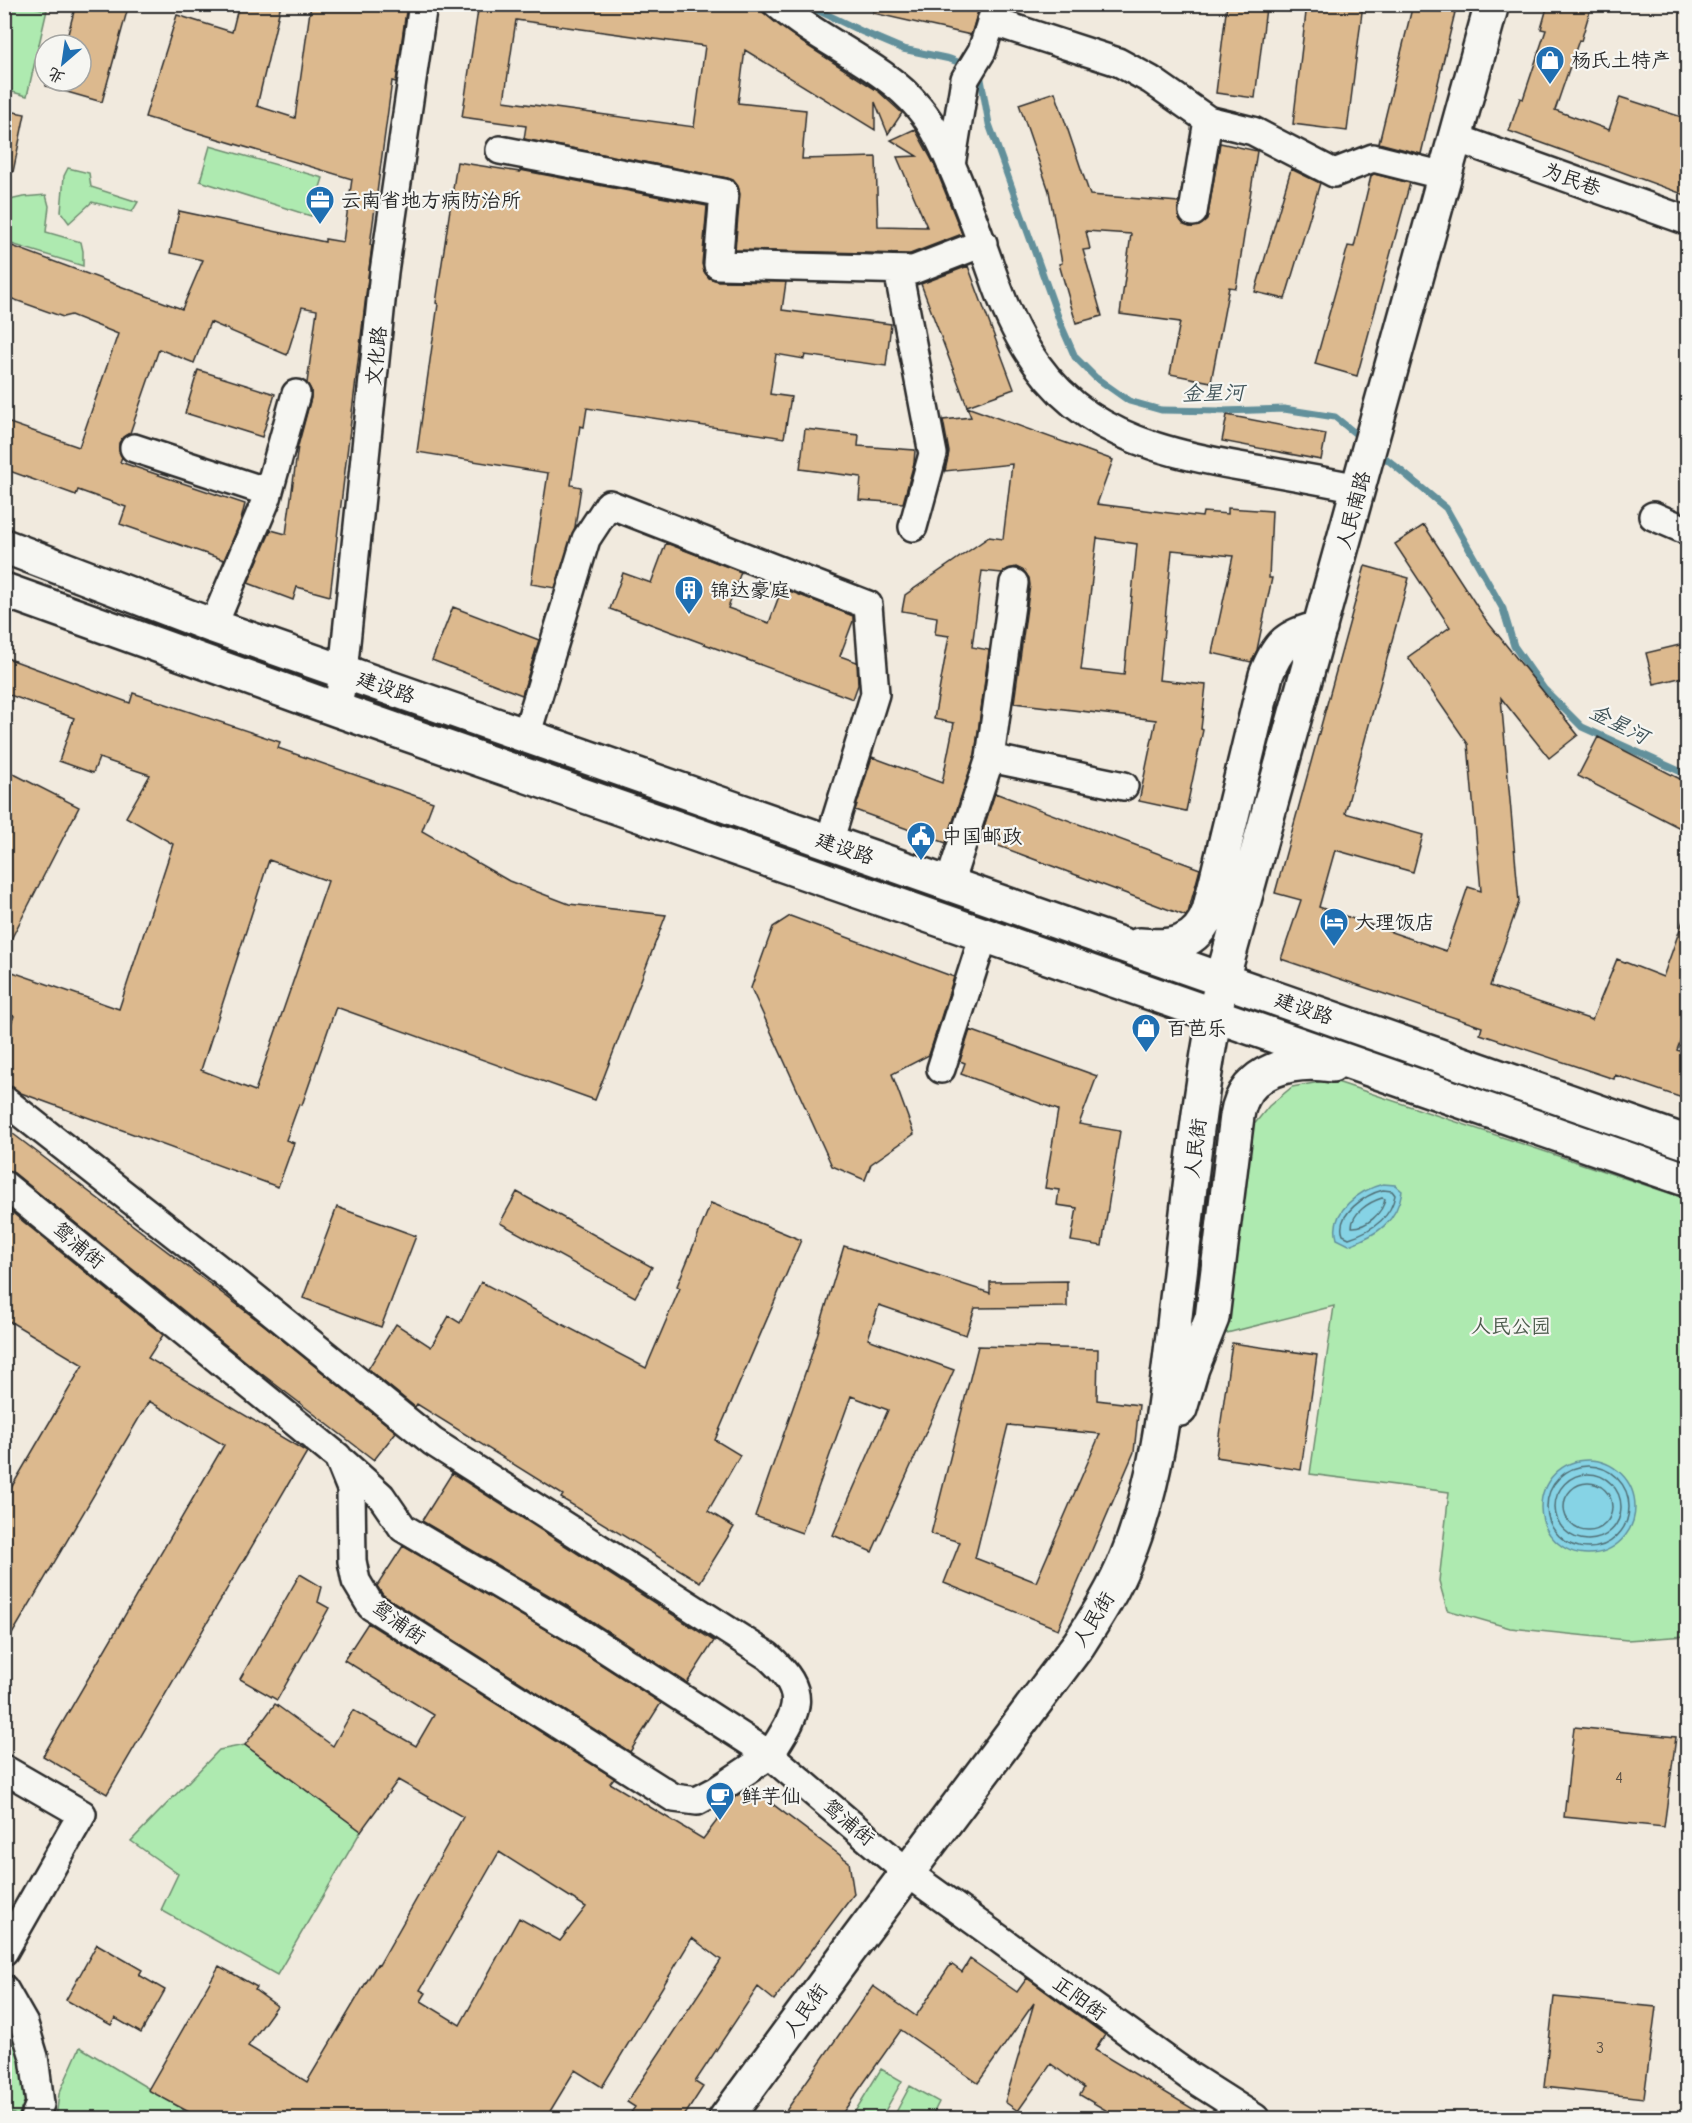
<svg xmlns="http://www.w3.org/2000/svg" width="1692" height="2123" font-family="'Comic Neue','LXGW WenKai TC',sans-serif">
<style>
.green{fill:#aeeab0;stroke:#6c8a6e;stroke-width:1.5}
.water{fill:#86d3e5;stroke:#62909b;stroke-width:1.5}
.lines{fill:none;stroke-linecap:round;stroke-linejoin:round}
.shore{stroke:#4f6e75;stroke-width:1.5}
.stream{stroke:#62909b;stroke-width:7}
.building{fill:#dcb98e;stroke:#2b2b2b;stroke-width:1.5;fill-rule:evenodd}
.minor-casing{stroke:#2b2b2b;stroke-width:32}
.major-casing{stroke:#2b2b2b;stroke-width:38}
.minor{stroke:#f6f6f2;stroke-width:27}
.major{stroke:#f6f6f2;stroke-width:33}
.labels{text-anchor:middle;stroke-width:4.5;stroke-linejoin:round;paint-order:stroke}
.number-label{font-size:16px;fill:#574e44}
.poi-label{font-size:20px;fill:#2b2b2b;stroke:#f6f6f2;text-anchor:start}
.street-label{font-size:20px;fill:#2b2b2b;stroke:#f6f6f2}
.park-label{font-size:20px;fill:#4c5b4c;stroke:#f6f6f2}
.water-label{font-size:21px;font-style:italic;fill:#42555a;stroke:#f6f6f2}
</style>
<rect width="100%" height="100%" fill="#f1eade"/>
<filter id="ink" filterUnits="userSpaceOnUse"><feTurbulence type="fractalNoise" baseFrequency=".0167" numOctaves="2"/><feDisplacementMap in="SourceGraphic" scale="12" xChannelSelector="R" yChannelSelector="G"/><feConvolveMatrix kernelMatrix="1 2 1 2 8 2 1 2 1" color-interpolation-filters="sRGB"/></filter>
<g filter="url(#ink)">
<!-- green -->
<path class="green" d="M 5,4 L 24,5 L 47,10 L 27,96 L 5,90 Z
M 210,146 L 323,178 L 311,216 L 200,181 Z
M 68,168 L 89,173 L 91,187 L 138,202 L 132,212 L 92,202 L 69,223 L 61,212 L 64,176 Z
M 46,195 L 49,206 L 46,232 L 81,242 L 83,251 L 83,266 L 5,242 L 5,201 L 23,197 Z
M 1331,1080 L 1687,1199 L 1687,1636 L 1627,1640 L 1510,1628 L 1447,1610 L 1439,1581 L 1449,1492 L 1310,1474 L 1334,1306 L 1219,1335 L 1248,1132 L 1269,1106 L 1292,1087 Z
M 245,1745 L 361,1831 L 277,1975 L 161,1910 L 178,1874 L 131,1841 L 219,1750 Z
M 4,2017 L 23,2048 L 27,2100 L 20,2118 L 5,2109 Z
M 80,2047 L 184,2110 L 178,2118 L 56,2118 L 59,2094 Z
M 881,2069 L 902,2081 L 881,2118 L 851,2118 Z
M 910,2086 L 939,2102 L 931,2118 L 893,2118 Z"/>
<!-- water -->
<path class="water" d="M 1383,1184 L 1395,1185 L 1402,1191 C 1397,1222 1377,1235 1349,1245 L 1337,1239 C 1329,1211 1360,1190 1383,1184 Z
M1541 1507a47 47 0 1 1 94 0a47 47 0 1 1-94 0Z"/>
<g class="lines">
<!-- shore -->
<path class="shore" d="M 1383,1190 L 1392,1191 L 1395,1195 C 1391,1219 1371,1231 1349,1238 L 1343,1235 C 1335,1214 1367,1194 1383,1190 Z
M 1382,1198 L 1385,1199 C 1383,1213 1366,1228 1352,1227 C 1352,1213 1369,1202 1382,1198 Z
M1547 1507a41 41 0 1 1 82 0a41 41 0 1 1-82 0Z
M1555 1507a33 33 0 1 1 66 0a33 33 0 1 1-66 0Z
M1564 1507a24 24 0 1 1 48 0a24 24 0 1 1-48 0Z"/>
<!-- stream -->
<path class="stream" d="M 805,4 L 863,32 L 903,49 L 950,59 L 968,66
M 976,73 L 981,79 L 989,124 L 1061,325 L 1075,357 L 1095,377 L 1129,401 L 1161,410 L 1223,411 L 1284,409 L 1335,417 L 1361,438
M 1377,451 L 1446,508 L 1503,609 L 1514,646 L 1544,689 L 1582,727 L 1688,775"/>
</g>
<!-- building -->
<path class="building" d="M 76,4 L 129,4 L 102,102 L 46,86 L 46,81 L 81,81 L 81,45 L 65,45 Z
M 239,4 L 281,4 L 257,106 L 295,118 L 311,4 L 407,4 L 396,82 L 392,81 L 370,245 L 372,245 L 330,596 L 297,587 L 293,600 L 248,583 L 271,530 L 286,534 L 298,446 L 311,398 L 311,390 L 307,383 L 317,310 L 302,307 L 287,355 L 210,322 L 194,363 L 159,349 L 130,433 L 123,437 L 119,443 L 119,451 L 122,457 L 120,462 L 245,504 L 241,520 L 224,560 L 120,524 L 126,507 L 78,490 L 76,495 L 4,469 L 4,421 L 79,447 L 118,334 L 71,315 L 63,317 L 4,296 L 4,243 L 182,309 L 203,260 L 170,253 L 179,211 L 325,242 L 325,239 L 343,242 L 352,179 L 145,117 L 177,15 L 232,32 Z
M 479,4 L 672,4 L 709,10 L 707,4 L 752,4 L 803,43 L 878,91 L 902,113 L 888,134 L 875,102 L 875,130 L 745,50 L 738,103 L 806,110 L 802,159 L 876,157 L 878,226 L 927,227 L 897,157 L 917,156 L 891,140 L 915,129 L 934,164 L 962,234 L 910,254 L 735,250 L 740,194 L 738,186 L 733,180 L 727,178 L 524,139 L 526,126 L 462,117 ZM 516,20 L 705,46 L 694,127 L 504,101 Z
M 874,4 L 980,4 L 971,35 L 873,13 Z
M 1227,4 L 1266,8 L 1255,98 L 1216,93 Z
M 1307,4 L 1363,4 L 1347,131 L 1293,124 Z
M 1413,4 L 1457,4 L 1421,154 L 1379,143 Z
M 1548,4 L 1592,4 L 1581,41 L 1579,40 L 1555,110 L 1609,130 L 1620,97 L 1688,119 L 1688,196 L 1509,131 L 1520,98 L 1523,99 L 1546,30 L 1541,29 Z
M 1055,92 L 1090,195 L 1179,202 L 1179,218 L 1184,225 L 1190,227 L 1199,226 L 1206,221 L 1208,215 L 1220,143 L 1257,151 L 1236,288 L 1229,287 L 1211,382 L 1170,374 L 1180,322 L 1120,314 L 1131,234 L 1086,231 L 1090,249 L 1083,250 L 1102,316 L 1076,323 L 1059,264 L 1062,263 L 1049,191 L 1019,104 Z
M 4,110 L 25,114 L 13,172 L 4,171 Z
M 457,162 L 520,172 L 520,170 L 707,206 L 702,264 L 704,271 L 709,278 L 718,281 L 786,282 L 782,310 L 891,324 L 886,366 L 805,355 L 804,359 L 776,354 L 770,394 L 791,397 L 784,438 L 587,408 L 584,427 L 580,426 L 571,485 L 581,487 L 575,527 L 555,588 L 531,584 L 548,473 L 417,452 L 438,304 L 436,303 Z
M 1291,169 L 1320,183 L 1285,299 L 1255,292 Z
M 1374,174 L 1410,183 L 1357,376 L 1315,364 L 1348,246 L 1354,247 L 1371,176 Z
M 968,266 L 1014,389 L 967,406 L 921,284 Z
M 198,370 L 275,394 L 262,437 L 185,413 Z
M 967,407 L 1113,460 L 1097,504 L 1202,517 L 1203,512 L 1228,514 L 1228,508 L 1272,511 L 1269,578 L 1272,578 L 1257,650 L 1251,662 L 1212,653 L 1233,556 L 1172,550 L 1159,680 L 1206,685 L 1201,729 L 1203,730 L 1186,811 L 1139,801 L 1156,720 L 1014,703 L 1030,585 L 1029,578 L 1024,571 L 1016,567 L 1008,569 L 1002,573 L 982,571 L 972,647 L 989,650 L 975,754 L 946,843 L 855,810 L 872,757 L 942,783 L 954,723 L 934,719 L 949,636 L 935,634 L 937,617 L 902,611 L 905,595 L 989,537 L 1003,539 L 1012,464 L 945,471 L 949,452 L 943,420 L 971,417 ZM 1097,538 L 1137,544 L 1124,675 L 1081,670 Z
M 1227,415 L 1326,434 L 1321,460 L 1222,441 Z
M 805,429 L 859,435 L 858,446 L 915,450 L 914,463 L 903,503 L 859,500 L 861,477 L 800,469 Z
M 1424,525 L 1486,620 L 1578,735 L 1549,758 L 1501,698 L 1519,902 L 1490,986 L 1592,1020 L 1617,959 L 1663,977 L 1685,915 L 1688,915 L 1688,1020 L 1677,1050 L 1688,1054 L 1688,1100 L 1615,1075 L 1614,1079 L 1480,1034 L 1482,1027 L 1281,959 L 1301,900 L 1275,893 L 1365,566 L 1409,578 L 1345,813 L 1423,835 L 1413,872 L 1335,850 L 1319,907 L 1446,951 L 1468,887 L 1481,891 L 1468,744 L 1408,657 L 1450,627 L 1395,544 Z
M 666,543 L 741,572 L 728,608 L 769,623 L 782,588 L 853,616 L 853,621 L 840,656 L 857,662 L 858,685 L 853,699 L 610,609 L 623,573 L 651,583 Z
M 453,607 L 539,640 L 522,695 L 432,660 Z
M 1688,643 L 1688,676 L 1654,684 L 1646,653 Z
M 4,657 L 130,703 L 133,693 L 280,742 L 278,748 L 433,802 L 422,831 L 509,881 L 569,904 L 666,915 L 595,1100 L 336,1007 L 302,1105 L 299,1104 L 286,1140 L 294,1143 L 278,1187 L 21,1093 L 13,1087 L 4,1085 L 4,1042 L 14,1016 L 4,1013 L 4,969 L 119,1009 L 173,844 L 126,817 L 150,775 L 99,758 L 93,773 L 59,761 L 74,718 L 4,693 ZM 269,860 L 328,881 L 255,1091 L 201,1070 Z
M 1598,737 L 1688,783 L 1688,832 L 1578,776 Z
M 4,769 L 79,807 L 4,953 Z
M 995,793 L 1200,869 L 1188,913 L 1186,916 L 980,839 Z
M 790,916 L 954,977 L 929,1055 L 892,1074 L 914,1134 L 871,1164 L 865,1180 L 832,1166 L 751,988 L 773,927 Z
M 970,1030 L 1097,1076 L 1079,1124 L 1120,1131 L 1102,1246 L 1071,1241 L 1077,1208 L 1057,1205 L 1059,1190 L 1045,1188 L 1058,1110 L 961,1074 L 965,1063 L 960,1061 Z
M 4,1127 L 264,1325 L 396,1432 L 374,1460 L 254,1368 L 14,1173 L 4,1170 Z
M 517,1192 L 652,1267 L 635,1297 L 500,1223 Z
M 711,1203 L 801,1240 L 715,1440 L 740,1455 L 708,1511 L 734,1527 L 700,1582 L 561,1498 L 563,1495 L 417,1404 L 415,1407 L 368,1369 L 396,1324 L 431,1347 L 449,1316 L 460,1323 L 481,1282 L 646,1368 L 680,1288 L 677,1286 Z
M 4,1206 L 163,1335 L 148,1358 L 307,1452 L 107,1794 L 43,1756 L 224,1445 L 149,1401 L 4,1648 L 4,1500 L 83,1365 L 4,1318 Z
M 337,1207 L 416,1236 L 381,1327 L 303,1298 Z
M 844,1246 L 990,1293 L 990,1282 L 1067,1281 L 1067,1307 L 975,1308 L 966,1335 L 879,1305 L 868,1339 L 954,1370 L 872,1552 L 833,1535 L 888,1410 L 851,1396 L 802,1533 L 755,1516 L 810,1359 Z
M 1232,1343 L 1317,1355 L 1301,1470 L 1216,1457 Z
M 978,1346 L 1098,1349 L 1097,1400 L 1139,1405 L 1134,1452 L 1058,1629 L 944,1583 L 960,1542 L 931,1534 ZM 1008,1425 L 1100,1434 L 1036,1582 L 975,1558 Z
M 452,1473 L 714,1641 L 687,1683 L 581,1614 L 422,1521 Z
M 403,1546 L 565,1641 L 661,1703 L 630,1752 L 383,1595 L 377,1586 Z
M 300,1574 L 322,1587 L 318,1602 L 329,1608 L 277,1700 L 240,1679 Z
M 368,1623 L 614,1778 L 610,1783 L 703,1839 L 735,1797 L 750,1787 L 849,1862 L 854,1894 L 774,2000 L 758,1987 L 695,2082 L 703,2087 L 683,2118 L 627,2118 L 635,2107 L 627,2102 L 721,1960 L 692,1938 L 602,2087 L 575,2070 L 546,2118 L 200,2118 L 148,2090 L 219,1966 L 257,1987 L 255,1990 L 277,2006 L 248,2046 L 307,2082 L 377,1964 L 379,1965 L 463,1817 L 398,1780 L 361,1831 L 245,1745 L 275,1704 L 333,1746 L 353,1710 L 416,1746 L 434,1715 L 344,1660 ZM 499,1852 L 586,1907 L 560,1941 L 519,1918 L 460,2025 L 421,2001 L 426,1993 L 420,1990 Z
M 1574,1727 L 1676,1737 L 1664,1827 L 1564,1817 Z
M 97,1944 L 142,1970 L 139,1975 L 165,1990 L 141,2033 L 115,2018 L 111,2025 L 66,2000 Z
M 970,1959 L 1017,1992 L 1027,1978 L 1105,2035 L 1095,2050 L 1208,2118 L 1119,2118 L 1080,2095 L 1084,2088 L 1051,2064 L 1018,2111 L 1005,2102 L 1034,2003 L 978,2083 L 901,2030 L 839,2118 L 781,2118 L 873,1986 L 916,2016 L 951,1964 L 962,1972 Z
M 1554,1997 L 1656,2007 L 1644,2098 L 1544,2087 Z"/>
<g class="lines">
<!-- minor casing -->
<g class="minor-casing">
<path id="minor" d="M 777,4 C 820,42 884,65 919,108 C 936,128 946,152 956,176 C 971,212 984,249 997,286 C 1043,412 1114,444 1239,466 C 1279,473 1319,480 1359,488
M 991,21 L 1118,62 L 1151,80 L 1208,120 L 1253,131 L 1334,173 L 1373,158 L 1445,176
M 1456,138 L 1688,221
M 500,150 L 724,193 L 718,265 L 913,270 L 983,243
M 951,165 L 965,79 L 982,51 L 996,6
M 1193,212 L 1208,120
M 898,270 L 933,454 L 913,527
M 134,448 L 268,492
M 1653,516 L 1688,531
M 213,626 L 267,498 L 296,394
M 338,710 L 343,672 L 384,272 L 423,4
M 526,736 L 586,539 L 609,504 L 868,605 L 875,694 L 829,842
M 990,758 L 1014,583
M 949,884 L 990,758 L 1124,786
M 941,1069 L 984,935
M 4,1100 L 238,1284 L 433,1442 L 768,1656 C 812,1695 796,1713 770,1755 L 573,1628 L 403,1528 L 381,1496 L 343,1462
M 4,1185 L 338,1457 L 351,1489 L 352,1561 L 356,1581 L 371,1606 L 674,1798 L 697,1801 L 716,1791 L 770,1755 L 908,1873 L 1189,2076 L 1255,2118
M 4,1769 L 82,1814 L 4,1951
M 4,1989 L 24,2024 L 34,2057 L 40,2104 L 34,2118"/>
</g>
<!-- major casing -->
<g class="major-casing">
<path id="major" d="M 4,546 L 213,626 L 1688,1143
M 4,590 L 338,710 L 1688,1180
M 1139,945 C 1171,948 1197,945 1209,911 L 1266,675 C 1278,644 1288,635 1320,628
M 1180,1409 L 1192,1368 L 1212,1318 L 1237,1116 C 1244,1069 1293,1059 1332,1065
M 726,2118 L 848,1952 L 1079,1644 C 1097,1616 1115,1588 1127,1557 C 1160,1476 1167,1385 1177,1299 C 1190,1192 1199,1085 1222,980 L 1492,4"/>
</g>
<!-- minor -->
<use href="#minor" class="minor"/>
<!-- major -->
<use href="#major" class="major"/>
</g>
</g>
<!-- icons -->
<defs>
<g id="shop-pin" transform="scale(1.5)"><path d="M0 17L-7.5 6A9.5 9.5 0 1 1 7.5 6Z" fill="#1f6fb2" stroke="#f6f6f2"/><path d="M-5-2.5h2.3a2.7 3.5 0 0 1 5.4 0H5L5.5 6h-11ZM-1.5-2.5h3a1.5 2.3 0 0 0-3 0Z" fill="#fff"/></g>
<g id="office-pin" transform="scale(1.5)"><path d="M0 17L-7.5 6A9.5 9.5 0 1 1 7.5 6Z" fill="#1f6fb2" stroke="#f6f6f2"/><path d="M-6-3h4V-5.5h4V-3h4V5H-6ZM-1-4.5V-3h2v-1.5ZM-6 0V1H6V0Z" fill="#fff"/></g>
<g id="building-pin" transform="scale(1.5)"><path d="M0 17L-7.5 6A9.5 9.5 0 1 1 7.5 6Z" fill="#1f6fb2" stroke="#f6f6f2"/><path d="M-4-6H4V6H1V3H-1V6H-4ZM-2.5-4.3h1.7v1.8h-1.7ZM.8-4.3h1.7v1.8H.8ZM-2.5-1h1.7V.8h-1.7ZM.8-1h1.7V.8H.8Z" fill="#fff"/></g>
<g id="civic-pin" transform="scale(1.5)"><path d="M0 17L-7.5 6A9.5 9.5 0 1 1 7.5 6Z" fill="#1f6fb2" stroke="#f6f6f2"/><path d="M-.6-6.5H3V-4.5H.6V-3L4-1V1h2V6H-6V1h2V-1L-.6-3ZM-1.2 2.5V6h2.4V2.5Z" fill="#fff"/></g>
<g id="hotel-pin" transform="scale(1.5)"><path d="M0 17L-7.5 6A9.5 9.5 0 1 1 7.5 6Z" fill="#1f6fb2" stroke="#f6f6f2"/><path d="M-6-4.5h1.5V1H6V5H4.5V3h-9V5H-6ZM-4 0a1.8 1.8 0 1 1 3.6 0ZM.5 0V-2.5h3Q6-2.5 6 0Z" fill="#fff"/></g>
<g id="cafe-pin" transform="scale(1.5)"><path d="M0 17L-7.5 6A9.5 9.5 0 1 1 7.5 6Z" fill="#1f6fb2" stroke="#f6f6f2"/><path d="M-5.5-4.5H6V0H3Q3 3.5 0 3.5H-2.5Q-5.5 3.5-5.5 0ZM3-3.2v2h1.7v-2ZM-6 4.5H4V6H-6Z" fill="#fff"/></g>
</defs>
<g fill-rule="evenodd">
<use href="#shop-pin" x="1550" y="60"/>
<use href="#office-pin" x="320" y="200"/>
<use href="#building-pin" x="689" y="590"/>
<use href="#civic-pin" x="921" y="836"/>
<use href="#hotel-pin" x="1334" y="922"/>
<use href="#shop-pin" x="1146" y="1028"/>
<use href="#cafe-pin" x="720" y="1796"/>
</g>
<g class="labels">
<!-- number labels -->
<g class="number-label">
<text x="1619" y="1783">4</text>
<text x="1600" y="2053">3</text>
</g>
<!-- poi labels -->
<g class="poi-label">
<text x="1571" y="67">杨氏土特产</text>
<text x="341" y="207">云南省地方病防治所</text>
<text x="710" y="597">锦达豪庭</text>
<text x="942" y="843">中国邮政</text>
<text x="1355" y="929">大理饭店</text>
<text x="1167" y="1035">百芭乐</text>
<text x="741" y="1803">鲜芋仙</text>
</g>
<!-- street labels -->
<g class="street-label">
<text transform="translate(1572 179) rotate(20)" y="7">为民巷</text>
<text transform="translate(376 356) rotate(-84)" y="7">文化路</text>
<text transform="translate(1353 510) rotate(-75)" y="7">人民南路</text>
<text transform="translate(386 687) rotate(19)" y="7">建设路</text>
<text transform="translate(845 848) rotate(19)" y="7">建设路</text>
<text transform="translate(1304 1008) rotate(19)" y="7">建设路</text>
<text transform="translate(1195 1148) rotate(-83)" y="7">人民街</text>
<text transform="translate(79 1245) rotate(40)" y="7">鸳浦街</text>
<text transform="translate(1093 1619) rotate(-58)" y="7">人民街</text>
<text transform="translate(399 1622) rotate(35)" y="7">鸳浦街</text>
<text transform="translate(849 1822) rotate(40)" y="7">鸳浦街</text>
<text transform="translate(1080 1998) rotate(36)" y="7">正阳街</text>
<text transform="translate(805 2010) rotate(-54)" y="7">人民街</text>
</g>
<!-- park labels -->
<g class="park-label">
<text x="1511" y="1333">人民公园</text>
</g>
<!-- water labels -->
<g class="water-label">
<text transform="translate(1213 393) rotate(-1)" y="7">金星河</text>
<text transform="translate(1619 724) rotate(27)" y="7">金星河</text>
</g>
</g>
<!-- margin -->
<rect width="1692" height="2123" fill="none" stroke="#f6f6f2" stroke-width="24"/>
<rect x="12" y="12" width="1668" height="2099" fill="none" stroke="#2b2b2b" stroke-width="2" filter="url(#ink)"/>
<!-- north arrow -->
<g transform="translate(63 63) rotate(209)"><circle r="28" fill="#f6f6f2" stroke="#a5a5a2" stroke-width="1.5"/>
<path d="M0-4.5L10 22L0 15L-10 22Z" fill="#1f6fb2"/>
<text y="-9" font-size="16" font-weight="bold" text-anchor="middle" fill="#2b2b2b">北</text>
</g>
</svg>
